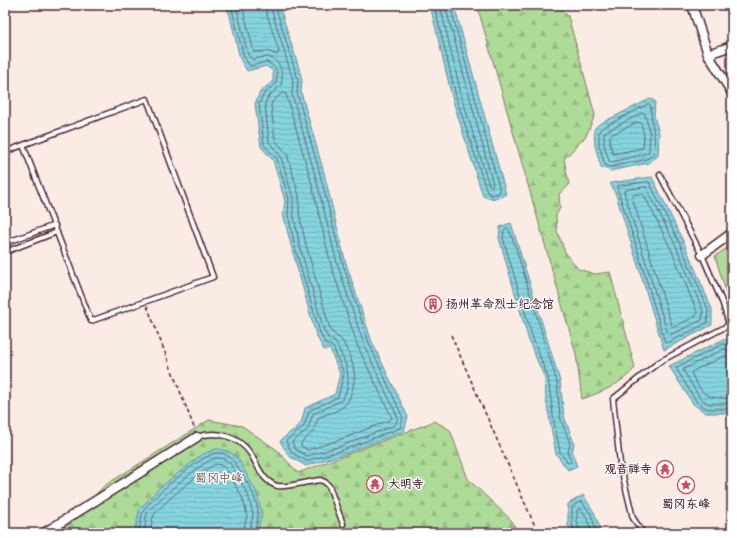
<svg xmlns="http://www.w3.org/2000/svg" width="737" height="538" font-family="Sriracha,'LXGW WenKai TC',sans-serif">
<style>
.forest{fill:url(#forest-firs);stroke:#7c7d62}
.green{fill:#afdb99;stroke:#7c7d62}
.water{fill:url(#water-rules);stroke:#6d8c98}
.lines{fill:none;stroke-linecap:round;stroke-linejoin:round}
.shore{stroke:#626873;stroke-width:1}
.service-casing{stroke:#4a1f2b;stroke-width:7}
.minor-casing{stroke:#4a1f2b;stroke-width:11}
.path{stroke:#4a1f2b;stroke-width:1.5;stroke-dasharray:4 3;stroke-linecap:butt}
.service{stroke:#fff;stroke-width:4}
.minor{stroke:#fff;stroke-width:8}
.labels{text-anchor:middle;stroke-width:3;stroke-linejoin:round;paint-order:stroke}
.poi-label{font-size:12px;font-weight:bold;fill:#4a1f2b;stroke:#fff;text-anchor:start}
.park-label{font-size:12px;fill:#68574c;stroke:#fff}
</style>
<defs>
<pattern id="forest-firs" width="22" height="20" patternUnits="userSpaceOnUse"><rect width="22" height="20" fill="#afdb99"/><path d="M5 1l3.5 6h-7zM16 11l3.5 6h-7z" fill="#98bc84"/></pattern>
<pattern id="water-rules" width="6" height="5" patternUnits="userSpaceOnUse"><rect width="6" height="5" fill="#85d5e0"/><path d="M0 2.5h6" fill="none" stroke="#74b6c0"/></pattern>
</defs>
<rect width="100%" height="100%" fill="#fbebe5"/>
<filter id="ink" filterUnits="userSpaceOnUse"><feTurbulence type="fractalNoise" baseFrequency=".025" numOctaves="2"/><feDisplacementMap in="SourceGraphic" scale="8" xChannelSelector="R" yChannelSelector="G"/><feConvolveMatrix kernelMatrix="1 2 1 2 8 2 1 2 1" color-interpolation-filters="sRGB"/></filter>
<g filter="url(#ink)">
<!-- forest -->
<path class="forest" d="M 477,5 L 557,5 L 568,16 L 595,115 L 586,136 L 564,159 L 569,185 L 559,194 L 560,208 L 556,215 L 557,231 L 565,252 L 578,269 L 595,274 L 610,272 L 635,368 C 621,384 603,392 582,399 L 576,354 Z
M 209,420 L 242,426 L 277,450 L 298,473 L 435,421 L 450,430 L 468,479 L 512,521 L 518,533 L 59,533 L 104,486 Z"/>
<!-- green -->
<path class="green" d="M 732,245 L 732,312 L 715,256 Z"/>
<!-- water -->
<path class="water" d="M 226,5 L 279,5 L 298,65 L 302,80 L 301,92 L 324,173 L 345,260 L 372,342 L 408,417 L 404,431 L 344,454 L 306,466 L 289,456 L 280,441 L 301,423 L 305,408 L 335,394 L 340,374 L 330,349 L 324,350 L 316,335 L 292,249 L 283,214 L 285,201 L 273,160 L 261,147 L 255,104 L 260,92 L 273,81 L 273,71 L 266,66 L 247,71 L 240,59 L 230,16 Z
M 430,5 L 454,5 L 506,194 C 498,199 492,200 483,196 L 453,101 Z
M 650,99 L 655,101 L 654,116 L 659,133 L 658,156 L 649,163 L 610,171 L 601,167 L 595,146 L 594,129 L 599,124 Z
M 652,177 L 684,243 L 712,309 L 712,325 L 664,350 L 631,243 L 616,195 L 610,183 Z
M 511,223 L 560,381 L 564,416 L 574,443 L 572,453 L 577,466 L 568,470 L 556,454 L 546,399 L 545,379 L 529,341 L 499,238 L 500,227 Z
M 724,339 L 732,342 L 732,413 L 706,413 L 693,404 L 669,366 Z
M 218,449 L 228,451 L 237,457 L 256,491 L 262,514 L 257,533 L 116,533 L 121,530 L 134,530 L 136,527 L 139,510 L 158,489 L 200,456 L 212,450 Z
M 583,495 L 594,512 L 602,533 L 572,533 L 568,525 L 568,504 Z"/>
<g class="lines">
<!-- shore -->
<path class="shore" d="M 231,5 L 244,57 L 250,66 L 267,62 C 278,68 278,71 276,83 L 264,94 L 259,104 L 264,145 L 277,159 L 289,199 L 288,214 L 295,248 L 320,333 L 326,345 L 331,345 L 333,347 L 344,374 L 338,397 L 309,411 L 304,426 L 286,441 L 292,453 L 307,461 L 343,450 L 400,428 L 403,418 L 369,343 L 342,261 L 320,174 L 297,93 L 298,80 L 275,5
M 236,5 L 248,55 L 253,60 C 257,59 261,57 266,57 C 281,58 284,74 281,85 L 268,97 L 265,104 L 269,142 L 281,157 L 293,198 L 293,213 L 300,247 L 324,331 L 329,339 L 334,341 L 337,345 C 346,364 354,379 342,400 L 313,414 L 308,429 L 292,442 L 295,449 L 307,456 L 341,446 L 395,425 L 398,418 L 364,345 L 337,263 L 315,175 L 292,94 L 293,80 L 270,5
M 242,5 L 254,52 L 267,51 L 277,55 L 279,52 L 264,5
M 434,5 L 457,100 L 487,192 L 491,195 L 498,194 L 500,191 L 450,5
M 440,5 L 462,98 L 489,185 L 492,186 L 493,184 L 445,5
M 283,93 L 286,94 L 310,177 L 331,265 L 358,347 L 392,418 L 390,420 L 339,440 L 308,450 L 301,446 L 301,443 L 313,432 L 318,418 C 326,414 337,412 344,406 C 351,401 356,379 354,371 C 353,362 347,350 343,342 C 339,336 333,335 330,329 L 306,245 L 299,213 L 299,196 L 287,154 L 275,140 L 271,105 L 273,101 Z
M 649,104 L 651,106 C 650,123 657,136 654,154 L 647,159 L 611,167 L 605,165 L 599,145 L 599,131 L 602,128 Z
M 643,113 L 645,114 L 650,134 L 649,151 L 645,154 L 611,162 L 609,161 L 604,145 L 604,133 Z
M 638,122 L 641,123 L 644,135 L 643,148 L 613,154 L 610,144 L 610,136 Z
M 649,182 L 680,244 L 708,309 L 707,323 L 667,343 L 665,342 L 635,242 L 617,188 L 618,186 Z
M 646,187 L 676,246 L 703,311 L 702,320 L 670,335 L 668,334 L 624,192 L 626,190 Z
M 642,194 L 644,195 L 671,249 L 697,312 L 696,316 L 674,327 L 672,326 L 632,197 L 633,195 Z
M 507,228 L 509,230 L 515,245 L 557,382 L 560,417 L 570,443 L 568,453 L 571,461 L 569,463 L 567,462 L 560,452 L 554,422 L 548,378 L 533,339 L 503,238 L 504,231 Z
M 732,346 L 723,344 L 677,367 L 676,368 L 696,401 L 707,409 L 732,409
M 732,351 L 724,349 L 684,369 L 683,370 L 700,398 L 709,404 L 732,404
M 732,357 L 724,356 L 693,371 L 691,373 C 703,396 706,399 732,398
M 136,533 C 143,526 139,518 144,510 C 151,498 203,453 217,453 C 228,453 233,459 238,468 C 247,482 258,498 258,515 C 258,521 255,527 254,533
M 143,533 C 147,527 144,518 148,512 C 156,501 201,463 213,459 C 219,457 225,459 230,463 L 248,495 L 251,506 L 253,516 L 249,533
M 150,533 C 152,527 151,520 154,515 C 162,504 206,466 217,464 L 225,467 L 242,497 L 245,507 L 247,515 L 243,533
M 575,533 L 572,524 L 572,507 L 581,501 L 591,514 L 597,533
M 580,533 L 577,523 L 577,510 L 580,508 L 586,516 L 592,533"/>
<!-- service casing -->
<g class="service-casing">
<path id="service" d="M 5,152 L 23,145 L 147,99 L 213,277 L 91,321 L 23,145
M 660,175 L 702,255 L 723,304 L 729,325 L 732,328
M 5,243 L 55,225
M 5,252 L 57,232
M 197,437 C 216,430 238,436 250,453 C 258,465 261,480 277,486 C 284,488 311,481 320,480 L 325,482 L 329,486 L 343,524
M 643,533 L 633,518 L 620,464 L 613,399 L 659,362 L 729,325"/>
</g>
<!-- minor casing -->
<g class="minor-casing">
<path id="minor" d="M 692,5 L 708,54 L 732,93
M 708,54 L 732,46
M 702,255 L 732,233
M 44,533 L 197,437"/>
</g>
<!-- path -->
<path class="path" d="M 147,306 L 195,430
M 451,335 L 538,533"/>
<!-- service -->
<use href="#service" class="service"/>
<!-- minor -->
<use href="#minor" class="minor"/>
</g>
</g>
<!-- icons -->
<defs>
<g id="building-ring" transform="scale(0.9)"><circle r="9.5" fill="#fff" stroke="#d1495b" stroke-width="1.5"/><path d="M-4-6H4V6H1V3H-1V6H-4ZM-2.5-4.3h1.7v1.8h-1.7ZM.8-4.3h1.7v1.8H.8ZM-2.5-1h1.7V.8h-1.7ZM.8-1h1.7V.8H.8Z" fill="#d1495b"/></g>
<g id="temple-ring" transform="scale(0.9)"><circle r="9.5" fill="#fff" stroke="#d1495b" stroke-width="1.5"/><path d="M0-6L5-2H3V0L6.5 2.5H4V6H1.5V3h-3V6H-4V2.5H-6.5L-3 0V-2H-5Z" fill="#d1495b"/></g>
<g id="sight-ring" transform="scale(0.9)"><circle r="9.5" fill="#fff" stroke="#d1495b" stroke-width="1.5"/><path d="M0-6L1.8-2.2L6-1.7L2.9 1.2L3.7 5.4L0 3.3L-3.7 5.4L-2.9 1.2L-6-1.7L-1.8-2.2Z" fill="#d1495b"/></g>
</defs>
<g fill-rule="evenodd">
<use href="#building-ring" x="433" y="304"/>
<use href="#temple-ring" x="665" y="469"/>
<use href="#temple-ring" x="375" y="484"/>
<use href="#sight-ring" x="686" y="485"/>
</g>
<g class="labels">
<!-- poi labels -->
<g class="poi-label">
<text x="446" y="308">扬州革命烈士纪念馆</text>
<text x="652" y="473" text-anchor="end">观音禅寺</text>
<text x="388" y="488">大明寺</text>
<text x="686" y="508" text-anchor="middle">蜀冈东峰</text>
</g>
<!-- park labels -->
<g class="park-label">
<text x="219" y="482">蜀冈中峰</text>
</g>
</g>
<!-- margin -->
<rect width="737" height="538" fill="none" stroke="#fff" stroke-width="20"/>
<rect x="10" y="10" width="717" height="518" fill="none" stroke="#4a1f2b" stroke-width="1.5" filter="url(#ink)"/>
</svg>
